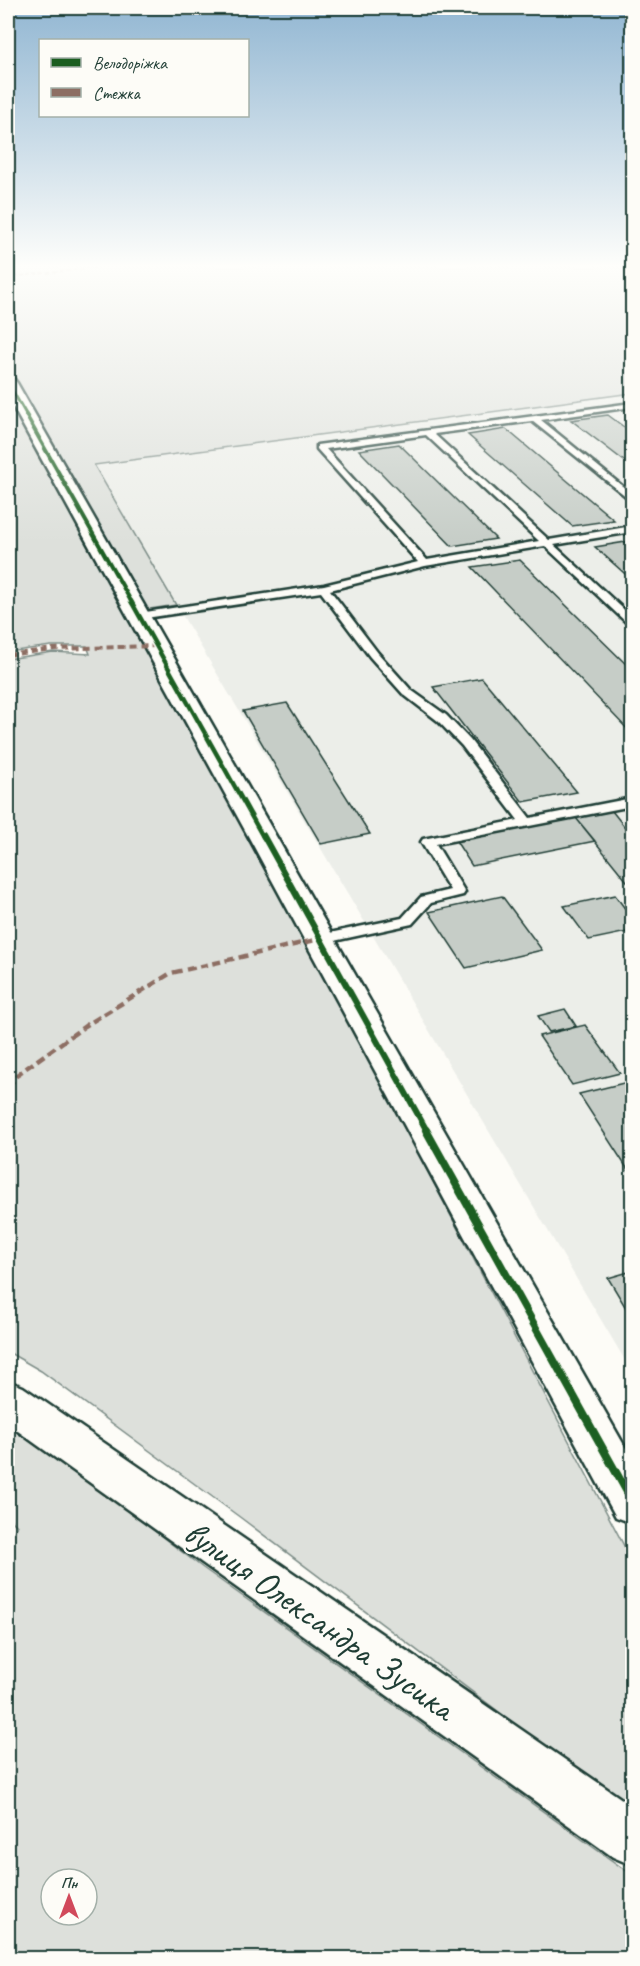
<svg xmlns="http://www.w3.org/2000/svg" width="640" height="1966" font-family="Caveat,sans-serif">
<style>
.built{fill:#eceee9}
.green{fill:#dde0db;stroke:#7e8e88;stroke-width:1.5;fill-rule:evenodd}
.building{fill:#c6cdc7;stroke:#1f3d34;stroke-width:1.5}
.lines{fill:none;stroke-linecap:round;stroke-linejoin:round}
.service-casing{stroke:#1f3d34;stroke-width:5}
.tertiary-casing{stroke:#1f3d34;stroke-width:5}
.secondary-casing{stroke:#1f3d34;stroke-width:5}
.service{fill:#fdfcf7;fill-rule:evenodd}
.tertiary{fill:#fdfcf7;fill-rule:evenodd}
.secondary{fill:#fdfcf7;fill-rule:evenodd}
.quiet-far2{stroke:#8d6e63;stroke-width:2;stroke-dasharray:4.5 2;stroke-linecap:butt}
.quiet-far1{stroke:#8d6e63;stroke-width:4;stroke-dasharray:7 4;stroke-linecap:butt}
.quiet{stroke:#8d6e63;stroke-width:4.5;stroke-dasharray:9 4.5;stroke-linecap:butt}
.cycleway-far5-casing{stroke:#fdfcf7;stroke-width:5}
.cycleway-far4-casing{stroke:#fdfcf7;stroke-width:6}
.cycleway-far3-casing{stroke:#fdfcf7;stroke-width:8}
.cycleway-far2-casing{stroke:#fdfcf7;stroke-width:10}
.cycleway-far1-casing{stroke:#fdfcf7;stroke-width:11}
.cycleway-casing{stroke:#fdfcf7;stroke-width:14}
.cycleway-far5{stroke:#1b5e20;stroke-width:3}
.cycleway-far4{stroke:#1b5e20;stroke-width:4}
.cycleway-far3{stroke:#1b5e20;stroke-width:4.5}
.cycleway-far2{stroke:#1b5e20;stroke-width:6}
.cycleway-far1{stroke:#1b5e20;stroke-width:8}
.cycleway{stroke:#1b5e20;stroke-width:10}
.labels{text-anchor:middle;stroke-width:4.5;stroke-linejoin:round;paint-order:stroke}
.near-street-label{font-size:36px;fill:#1f3d34;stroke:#fdfcf7}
</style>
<rect width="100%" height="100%" fill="#fdfcf7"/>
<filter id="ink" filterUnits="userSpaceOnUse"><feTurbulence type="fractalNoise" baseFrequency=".0167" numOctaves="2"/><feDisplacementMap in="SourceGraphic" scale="12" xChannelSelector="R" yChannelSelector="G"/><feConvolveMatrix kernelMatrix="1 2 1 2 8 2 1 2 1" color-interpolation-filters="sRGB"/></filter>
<g filter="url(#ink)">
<!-- built -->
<path class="built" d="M 632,393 L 632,1372 L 93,465 Z"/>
<!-- green -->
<path class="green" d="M 8,267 L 632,267 L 632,393 L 94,465 L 176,605 L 143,610 L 8,370 Z
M 8,390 L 259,850 L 632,1561 L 632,1812 L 241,1518 L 41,1371 L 8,1352 L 8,659 L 53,652 L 90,654 L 87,646 L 51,646 L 8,652 Z
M 8,1419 L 203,1568 L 632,1875 L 632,1958 L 8,1958 L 8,1543 L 17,1526 L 8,1517 ZM 51,1879 L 87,1879 L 87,1915 L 51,1915 Z"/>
<!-- building -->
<path class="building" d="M 608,415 L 632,433 L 632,467 L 571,420 Z
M 506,429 L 614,520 L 572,526 L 468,435 Z
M 399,444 L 496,539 L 452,546 L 359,450 Z
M 632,541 L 632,580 L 595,547 Z
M 520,560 L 632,670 L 632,734 L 472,567 Z
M 482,678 L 577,792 L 523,802 L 433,687 Z
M 287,703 L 370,834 L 321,844 L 243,711 Z
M 612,811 L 632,836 L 632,885 L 630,885 L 576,818 Z
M 576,818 L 595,841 L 472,866 L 456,841 Z
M 615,895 L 632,918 L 632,931 L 589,940 L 564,906 Z
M 502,896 L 542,950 L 466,968 L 429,912 Z
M 565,1009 L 576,1026 L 549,1032 L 538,1016 Z
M 585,1025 L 620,1073 L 572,1085 L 539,1036 Z
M 632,1081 L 632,1176 L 579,1094 Z
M 632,1271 L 632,1318 L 608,1278 Z"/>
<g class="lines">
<!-- service casing -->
<g class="service-casing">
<path id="service" d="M 632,403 L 632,407 L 541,420 L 632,494 L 632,501 L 532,421 L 434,434 L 549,540 L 632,526 L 632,532 L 554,545 L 632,617 L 632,625 L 628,624 L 545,546 L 425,566 L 330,590 L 378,653 L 411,690 L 446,715 L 470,740 L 530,818 L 632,798 L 632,806 L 436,844 L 465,892 L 463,895 L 431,903 L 412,924 L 320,944 L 315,942 L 313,939 L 315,936 L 402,918 L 421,897 L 450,890 L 421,842 L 423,839 L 518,820 L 462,746 L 438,721 L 403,694 L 370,657 L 321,592 L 139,619 L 134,616 L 139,613 L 324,585 L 418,562 L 317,449 L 317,445 ZM 426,435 L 539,541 L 427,560 L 326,449 Z"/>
</g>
<!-- tertiary casing -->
<g class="tertiary-casing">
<path id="tertiary" d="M 8,378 L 14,379 L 17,383 L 632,1459 L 632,1523 L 616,1517 L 253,845 L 8,398 Z"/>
</g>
<!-- secondary casing -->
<g class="secondary-casing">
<path id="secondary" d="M 8,1381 L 23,1387 L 632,1806 L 632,1865 L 613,1857 L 8,1424 Z"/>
</g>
<!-- service -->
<use href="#service" class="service"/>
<!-- tertiary -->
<use href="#tertiary" class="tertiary"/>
<!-- secondary -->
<use href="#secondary" class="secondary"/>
<!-- quiet-far2 -->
<path class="quiet-far2" d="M 8,277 L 103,267"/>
<!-- quiet-far1 -->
<path class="quiet-far1" d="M 8,655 L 53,649 L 155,646"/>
<!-- quiet -->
<path class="quiet" d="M 8,1088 L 18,1074 L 85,1026 L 171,973 L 320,939"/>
<!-- cycleway-far5 casing -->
<g class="cycleway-far5-casing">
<path id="cycleway-far5" d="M 8,383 L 27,416"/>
</g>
<!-- cycleway-far4 casing -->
<g class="cycleway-far4-casing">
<path id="cycleway-far4" d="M 26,415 L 132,603"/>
</g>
<!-- cycleway-far3 casing -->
<g class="cycleway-far3-casing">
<path id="cycleway-far3" d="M 131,601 L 263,837"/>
</g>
<!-- cycleway-far2 casing -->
<g class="cycleway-far2-casing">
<path id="cycleway-far2" d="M 263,835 L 427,1131"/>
</g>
<!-- cycleway-far1 casing -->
<g class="cycleway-far1-casing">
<path id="cycleway-far1" d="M 426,1130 L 632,1501"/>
</g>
<!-- cycleway casing -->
<g class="cycleway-casing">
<path id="cycleway" d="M 631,1500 L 632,1502"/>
</g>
<!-- cycleway-far5 -->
<use href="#cycleway-far5" class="cycleway-far5"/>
<!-- cycleway-far4 -->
<use href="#cycleway-far4" class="cycleway-far4"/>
<!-- cycleway-far3 -->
<use href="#cycleway-far3" class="cycleway-far3"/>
<!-- cycleway-far2 -->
<use href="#cycleway-far2" class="cycleway-far2"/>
<!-- cycleway-far1 -->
<use href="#cycleway-far1" class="cycleway-far1"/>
<!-- cycleway -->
<use href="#cycleway" class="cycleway"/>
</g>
</g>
<!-- sky -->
<linearGradient id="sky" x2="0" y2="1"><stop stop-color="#91b6d2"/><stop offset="0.49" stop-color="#fefefb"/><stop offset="1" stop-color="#fefefb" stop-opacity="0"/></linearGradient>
<rect width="640" height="543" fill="url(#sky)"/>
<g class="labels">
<!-- near-street labels -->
<g class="near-street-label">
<text transform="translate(320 1619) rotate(35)" y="13">вулиця Олександра Зусика</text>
</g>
</g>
<!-- margin -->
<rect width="640" height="1966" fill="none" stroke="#fdfcf7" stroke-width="30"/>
<rect x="15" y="15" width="610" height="1936" fill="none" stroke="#1f3d34" stroke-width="2" filter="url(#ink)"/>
<!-- legend -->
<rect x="39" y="39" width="210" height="78" fill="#fdfcf7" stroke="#a4b0a9" stroke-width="1.5"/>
<rect x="51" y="58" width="30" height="9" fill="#1b5e20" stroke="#a4b0a9" stroke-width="1.5"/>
<text x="93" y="69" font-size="18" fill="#1f3d34">Велодоріжка</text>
<rect x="51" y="88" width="30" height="9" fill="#8d6e63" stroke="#a4b0a9" stroke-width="1.5"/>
<text x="93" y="99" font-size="18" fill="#1f3d34">Стежка</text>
<!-- north arrow -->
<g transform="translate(69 1897)"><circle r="28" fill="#fdfcf7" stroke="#a4b0a9" stroke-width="1.5"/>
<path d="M0-4.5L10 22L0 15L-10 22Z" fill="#d1495b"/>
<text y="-9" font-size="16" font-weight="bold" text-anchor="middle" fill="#1f3d34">Пн</text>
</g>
</svg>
